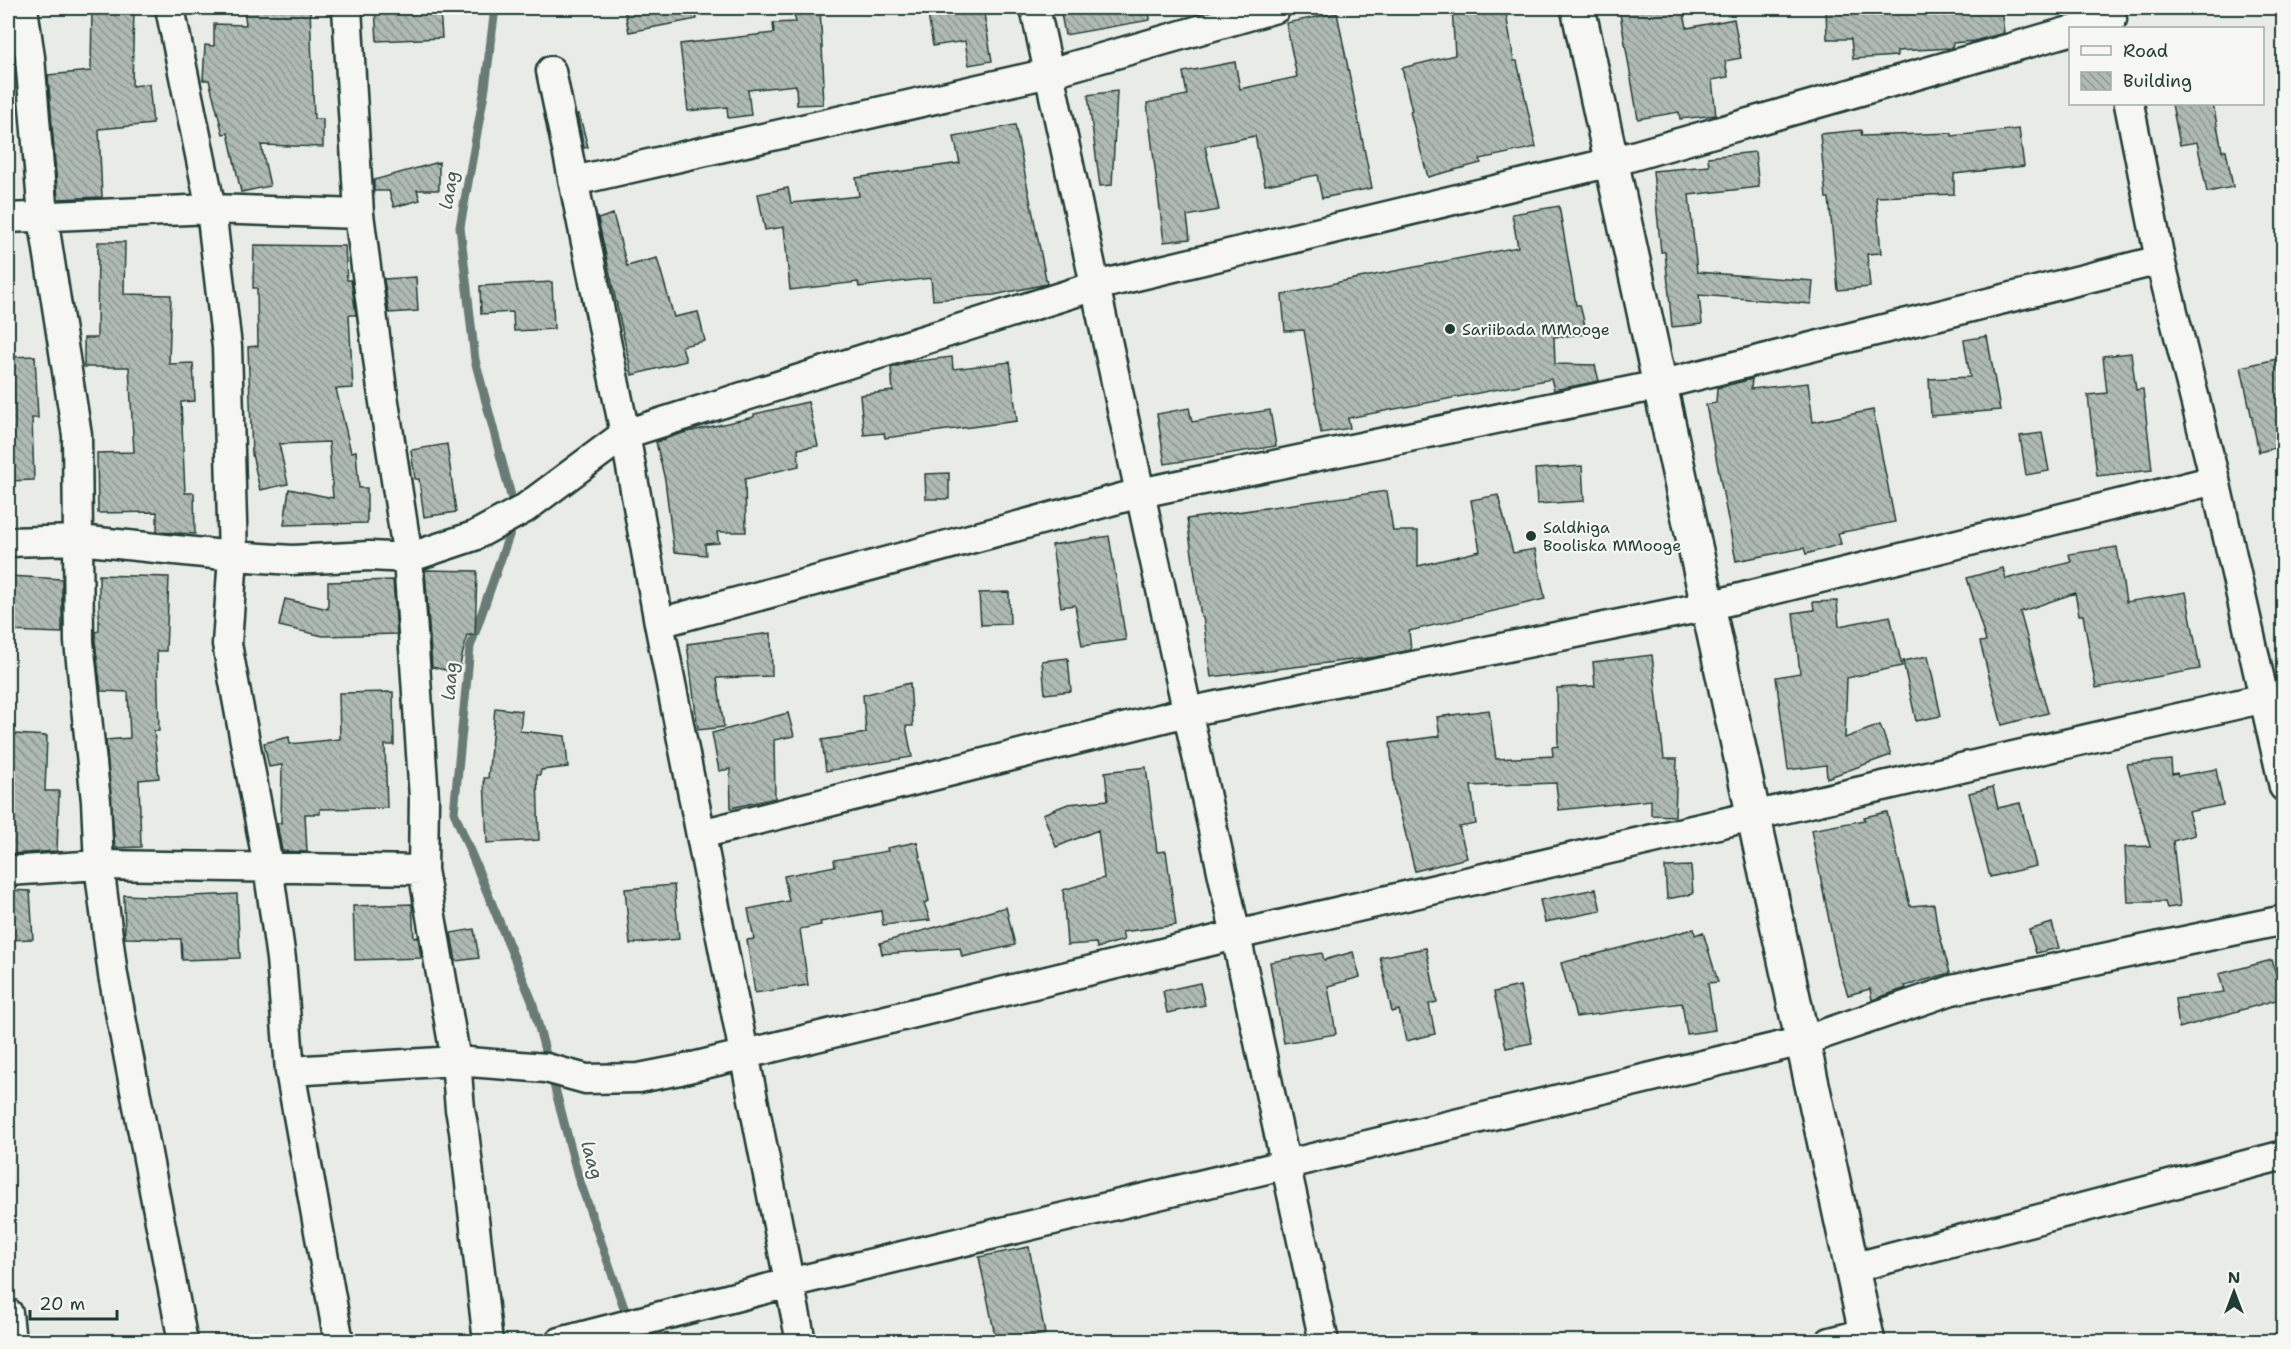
<svg xmlns="http://www.w3.org/2000/svg" width="2291" height="1349" font-family="'Shantell Sans',sans-serif">
<style>
.lines{fill:none;stroke-linecap:round;stroke-linejoin:round}
.stream{stroke:#687c75;stroke-width:9}
.building{fill:url(#building-back-hatch);stroke:#1f3d34;stroke-width:1.5}
.street-casing{stroke:#1f3d34;stroke-width:33}
.secondary-casing{stroke:#1f3d34;stroke-width:38}
.street{stroke:#f6f6f2;stroke-width:28}
.secondary{stroke:#f6f6f2;stroke-width:33}
.poi-dot{fill:#1f3d34;stroke:#f6f6f2;stroke-width:2}
.labels{text-anchor:middle;stroke-width:4.5;stroke-linejoin:round;paint-order:stroke}
.poi-label{font-size:16px;fill:#1f3d34;stroke:#f6f6f2;text-anchor:start}
.water-label{font-size:18px;font-style:italic;fill:#445c54;stroke:#f6f6f2}
</style>
<defs>
<pattern id="building-back-hatch" width="6" height="6" patternUnits="userSpaceOnUse" patternTransform="scale(1.5)"><rect width="6" height="6" fill="#b0bab5"/><path d="M-1 5l2 2M0 0l6 6M5-1l2 2" fill="none" stroke="#8f9894"/></pattern>
</defs>
<rect width="100%" height="100%" fill="#e9ebe7"/>
<filter id="ink" filterUnits="userSpaceOnUse"><feTurbulence type="fractalNoise" baseFrequency=".0167" numOctaves="2"/><feDisplacementMap in="SourceGraphic" scale="12" xChannelSelector="R" yChannelSelector="G"/><feConvolveMatrix kernelMatrix="1 2 1 2 8 2 1 2 1" color-interpolation-filters="sRGB"/></filter>
<g filter="url(#ink)">
<g class="lines">
<!-- stream -->
<path class="stream" d="M 495,8 L 485,88 L 460,227 L 475,360 L 515,511
M 513,524 L 470,647 L 454,812 L 532,1001 L 578,1176 L 630,1325 L 620,1342"/>
</g>
<!-- building -->
<path class="building" d="M 92,8 L 134,8 L 132,86 L 149,84 L 153,124 L 99,129 L 102,197 L 58,199 L 48,75 L 91,71 Z
M 244,8 L 310,8 L 314,119 L 323,119 L 323,147 L 261,145 L 270,186 L 241,192 L 228,133 L 223,134 L 209,80 L 203,80 L 205,45 L 214,46 L 214,24 L 246,25 Z
M 375,8 L 440,8 L 442,38 L 377,41 Z
M 624,8 L 696,8 L 697,19 L 629,32 Z
M 792,8 L 820,8 L 824,84 L 822,85 L 823,104 L 797,105 L 796,85 L 748,90 L 751,115 L 728,118 L 727,107 L 688,111 L 680,44 L 774,33 L 773,23 L 796,22 Z
M 927,8 L 983,8 L 992,61 L 969,65 L 965,41 L 933,46 Z
M 1060,8 L 1149,8 L 1150,20 L 1065,35 Z
M 1452,8 L 1505,8 L 1514,61 L 1517,61 L 1536,147 L 1480,159 L 1481,163 L 1428,177 L 1410,112 L 1412,111 L 1402,68 L 1455,55 Z
M 1619,8 L 1683,8 L 1687,28 L 1734,19 L 1741,58 L 1725,61 L 1728,77 L 1712,80 L 1716,115 L 1680,119 L 1679,112 L 1638,119 Z
M 1826,8 L 2001,8 L 2004,33 L 1974,41 L 1953,43 L 1952,48 L 1897,51 L 1897,56 L 1853,59 L 1851,39 L 1827,39 Z
M 1337,13 L 1372,188 L 1322,198 L 1317,175 L 1265,185 L 1255,136 L 1205,146 L 1219,210 L 1187,216 L 1190,239 L 1164,242 L 1147,103 L 1187,95 L 1183,72 L 1235,62 L 1240,89 L 1297,77 L 1286,23 Z
M 1117,91 L 1112,185 L 1100,186 L 1088,95 Z
M 2172,104 L 2213,104 L 2222,151 L 2226,150 L 2233,187 L 2207,192 L 2197,142 L 2180,145 Z
M 577,114 L 579,114 L 588,147 L 584,148 Z
M 1015,125 L 1047,284 L 994,295 L 933,300 L 931,278 L 859,287 L 858,282 L 790,290 L 784,227 L 765,230 L 758,194 L 788,188 L 791,203 L 859,196 L 856,178 L 960,163 L 954,137 Z
M 2019,129 L 2024,166 L 1954,174 L 1954,194 L 1876,197 L 1881,253 L 1867,254 L 1870,287 L 1838,290 L 1829,198 L 1826,198 L 1820,134 L 1861,130 L 1862,136 L 1952,133 L 1952,136 Z
M 1755,152 L 1759,187 L 1689,195 L 1697,272 L 1813,281 L 1811,304 L 1699,295 L 1702,324 L 1672,327 L 1665,252 L 1661,252 L 1653,171 L 1709,166 L 1708,157 Z
M 439,162 L 439,190 L 417,190 L 420,200 L 394,207 L 389,191 L 374,191 L 374,180 Z
M 1559,206 L 1576,305 L 1580,305 L 1587,334 L 1554,337 L 1555,364 L 1595,365 L 1599,381 L 1554,390 L 1551,379 L 1348,418 L 1350,428 L 1321,433 L 1304,330 L 1285,331 L 1282,295 L 1344,281 L 1518,247 L 1512,214 Z
M 613,214 L 627,266 L 657,258 L 674,317 L 698,312 L 705,341 L 682,346 L 686,361 L 632,375 L 598,219 Z
M 98,242 L 125,242 L 124,294 L 171,295 L 169,364 L 193,363 L 195,401 L 181,402 L 185,493 L 194,493 L 195,534 L 157,532 L 157,512 L 98,513 L 97,453 L 134,452 L 129,367 L 84,367 L 84,338 L 97,338 Z
M 254,245 L 345,246 L 347,280 L 351,280 L 356,315 L 349,315 L 353,388 L 336,389 L 351,452 L 356,451 L 359,488 L 367,488 L 367,523 L 284,525 L 289,489 L 333,498 L 329,442 L 279,444 L 288,484 L 260,490 L 252,454 L 248,347 L 258,346 L 257,288 L 253,288 Z
M 416,277 L 418,311 L 389,313 L 384,279 Z
M 552,282 L 554,329 L 514,331 L 513,312 L 481,314 L 480,286 Z
M 1987,336 L 2000,410 L 1931,416 L 1929,379 L 1970,377 L 1964,340 Z
M 2131,353 L 2136,390 L 2143,389 L 2152,470 L 2097,476 L 2088,395 L 2107,393 L 2103,356 Z
M 35,356 L 38,418 L 32,418 L 34,480 L 8,481 L 8,357 Z
M 952,357 L 953,369 L 1010,362 L 1017,421 L 885,438 L 884,433 L 864,435 L 860,395 L 893,391 L 891,368 L 910,362 Z
M 2277,359 L 2283,389 L 2283,446 L 2259,452 L 2241,367 Z
M 1752,379 L 1751,389 L 1808,383 L 1813,422 L 1873,410 L 1895,522 L 1838,533 L 1841,544 L 1806,554 L 1804,548 L 1736,561 L 1706,405 L 1716,403 L 1717,388 Z
M 808,402 L 818,446 L 798,449 L 799,466 L 745,479 L 746,532 L 717,532 L 719,543 L 705,544 L 706,555 L 674,552 L 665,480 L 656,442 L 683,433 L 754,417 L 754,414 Z
M 1189,408 L 1192,422 L 1270,410 L 1276,446 L 1165,464 L 1157,414 Z
M 2042,433 L 2049,471 L 2026,475 L 2020,436 Z
M 447,444 L 456,512 L 424,517 L 419,479 L 415,479 L 411,450 Z
M 1582,466 L 1584,501 L 1537,504 L 1535,469 Z
M 949,473 L 949,499 L 926,499 L 925,474 Z
M 1387,491 L 1393,531 L 1418,531 L 1418,566 L 1480,551 L 1471,500 L 1498,495 L 1513,553 L 1535,549 L 1545,599 L 1409,631 L 1411,650 L 1376,657 L 1211,677 L 1203,617 L 1201,617 L 1187,519 Z
M 1109,536 L 1126,640 L 1082,646 L 1075,605 L 1061,607 L 1052,545 Z
M 2117,547 L 2126,602 L 2186,592 L 2200,669 L 2096,688 L 2083,615 L 2079,615 L 2075,593 L 2020,612 L 2048,713 L 2002,725 L 1980,642 L 1986,641 L 1967,578 L 2003,568 L 2006,579 L 2071,562 L 2069,554 Z
M 425,570 L 477,571 L 475,635 L 467,635 L 458,673 L 432,667 Z
M 99,575 L 169,577 L 166,651 L 157,651 L 159,731 L 154,731 L 159,778 L 139,780 L 141,847 L 115,848 L 106,740 L 130,738 L 128,692 L 101,691 L 95,641 L 95,632 L 99,631 Z
M 8,576 L 62,579 L 62,633 L 8,631 Z
M 393,580 L 397,634 L 323,636 L 279,626 L 285,599 L 328,609 L 328,582 Z
M 1009,592 L 1010,624 L 981,625 L 979,593 Z
M 1837,601 L 1839,626 L 1890,616 L 1902,666 L 1847,678 L 1845,738 L 1880,725 L 1891,755 L 1827,778 L 1826,765 L 1788,770 L 1776,677 L 1800,673 L 1793,613 L 1814,610 L 1813,602 Z
M 771,633 L 772,676 L 717,678 L 724,727 L 698,730 L 687,644 Z
M 1652,655 L 1664,759 L 1677,759 L 1675,816 L 1651,815 L 1651,800 L 1559,810 L 1556,783 L 1471,786 L 1476,824 L 1459,827 L 1467,858 L 1415,871 L 1395,792 L 1390,743 L 1440,736 L 1437,717 L 1489,710 L 1496,759 L 1553,756 L 1552,747 L 1558,746 L 1557,688 L 1595,686 L 1593,662 Z
M 1928,656 L 1941,716 L 1916,721 L 1903,661 Z
M 1068,658 L 1071,691 L 1045,694 L 1042,661 Z
M 910,683 L 913,726 L 906,726 L 912,757 L 826,771 L 822,740 L 866,733 L 863,695 Z
M 393,692 L 394,745 L 385,745 L 387,808 L 320,809 L 320,814 L 305,814 L 307,852 L 282,851 L 277,823 L 281,823 L 282,765 L 269,767 L 264,743 L 289,737 L 290,744 L 340,739 L 339,693 Z
M 495,708 L 522,711 L 520,731 L 565,736 L 568,767 L 541,770 L 540,775 L 537,775 L 539,840 L 487,843 L 484,778 L 488,778 Z
M 788,713 L 794,736 L 774,740 L 775,798 L 731,808 L 730,769 L 719,771 L 712,733 Z
M 14,734 L 47,736 L 45,791 L 59,791 L 57,851 L 8,854 L 8,790 L 12,790 Z
M 2171,760 L 2172,774 L 2177,773 L 2178,776 L 2216,769 L 2223,805 L 2188,812 L 2195,835 L 2173,841 L 2180,906 L 2167,908 L 2165,902 L 2128,902 L 2125,847 L 2150,846 L 2127,764 Z
M 1146,767 L 1157,852 L 1166,851 L 1176,925 L 1122,932 L 1124,940 L 1097,948 L 1096,943 L 1067,945 L 1063,890 L 1104,878 L 1098,830 L 1056,847 L 1043,814 L 1068,804 L 1108,800 L 1105,772 Z
M 1993,787 L 1998,808 L 2020,803 L 2036,866 L 1990,877 L 1969,793 Z
M 1887,812 L 1910,906 L 1934,904 L 1937,925 L 1950,973 L 1905,986 L 1906,988 L 1872,1000 L 1870,989 L 1848,995 L 1838,965 L 1811,830 L 1865,820 L 1864,817 Z
M 917,842 L 929,901 L 924,903 L 930,920 L 883,925 L 881,911 L 820,922 L 821,925 L 800,929 L 808,985 L 755,993 L 747,940 L 754,939 L 748,909 L 789,901 L 784,876 L 835,866 L 834,860 L 888,851 L 887,848 Z
M 1691,866 L 1693,894 L 1667,899 L 1665,867 Z
M 674,885 L 679,939 L 630,944 L 625,889 Z
M 1596,889 L 1601,911 L 1545,922 L 1540,900 Z
M 8,890 L 30,891 L 33,939 L 8,940 Z
M 237,894 L 240,958 L 182,960 L 181,939 L 125,938 L 124,895 L 171,897 Z
M 412,904 L 414,938 L 418,937 L 421,958 L 355,960 L 353,906 Z
M 1006,907 L 1015,945 L 962,957 L 960,948 L 882,954 L 880,943 Z
M 2052,923 L 2059,948 L 2036,953 L 2029,930 Z
M 474,929 L 479,958 L 456,961 L 451,933 Z
M 1694,929 L 1695,935 L 1703,932 L 1718,982 L 1708,983 L 1715,1030 L 1687,1034 L 1682,1003 L 1576,1017 L 1561,963 Z
M 1426,948 L 1437,1002 L 1429,1004 L 1435,1034 L 1406,1041 L 1399,1010 L 1392,1012 L 1380,957 Z
M 1353,952 L 1360,977 L 1328,986 L 1336,1034 L 1284,1043 L 1270,962 L 1322,953 L 1324,960 Z
M 2272,960 L 2279,984 L 2283,983 L 2283,998 L 2179,1028 L 2175,999 L 2224,992 L 2219,974 Z
M 1200,983 L 1205,1005 L 1167,1013 L 1163,991 Z
M 1520,986 L 1532,1043 L 1506,1048 L 1494,992 Z
M 1029,1247 L 1045,1334 L 996,1341 L 979,1257 Z"/>
<g class="lines">
<!-- street casing -->
<g class="street-casing">
<path id="street" d="M 23,8 L 30,57 L 43,217 L 77,435 L 79,642 L 96,801 L 99,865 L 113,975 L 183,1342
M 170,8 L 211,209 L 227,347 L 233,556 L 227,644 L 268,866 L 281,959 L 290,1071 L 339,1342
M 347,8 L 359,214 L 382,389 L 408,558 L 424,798 L 423,870 L 456,1061 L 460,1109 L 464,1131 L 488,1342
M 1035,8 L 1324,1342
M 2080,28 L 2112,19
M 551,71 L 625,434 L 659,623 L 801,1342
M 2129,104 L 2160,260 L 2215,480 L 2284,787
M 574,181 L 1049,73 L 1276,8
M 8,218 L 211,209 L 359,214
M 8,542 L 79,540 L 233,556 L 292,560 L 370,556 L 408,558 L 474,536 L 524,509 L 625,434 L 1095,286 L 1612,162 L 2070,31
M 659,623 L 1140,493 L 1659,385 L 2160,260
M 701,834 L 1187,712 L 1708,606 L 2215,480
M 8,871 L 99,865 L 423,870
M 290,1071 L 456,1061 L 546,1068 L 586,1079 L 639,1078 L 680,1070 L 1236,935 L 2265,698
M 1852,1268 L 2284,1155
M 8,1313 L 11,1342
M 560,1342 L 789,1283 L 1803,1041 L 1952,990 L 2284,920
M 1830,1342 L 1866,1333"/>
</g>
<!-- secondary casing -->
<g class="secondary-casing">
<path id="secondary" d="M 1578,8 L 1868,1342"/>
</g>
<!-- street -->
<use href="#street" class="street"/>
<!-- secondary -->
<use href="#secondary" class="secondary"/>
</g>
</g>
<!-- markers -->
<g class="poi-dot">
<circle cx="1450" cy="329" r="6"/>
<circle cx="1531" cy="536" r="6"/>
</g>
<g class="labels">
<!-- poi labels -->
<g class="poi-label">
<text x="1462" y="335">Sariibada MMooge</text>
<text x="1543" y="533">Saldhiga<tspan x="1543" dy="18">Booliska MMooge</tspan></text>
</g>
<!-- water labels -->
<g class="water-label">
<text transform="translate(449 190) rotate(-80)" y="6">laag</text>
<text transform="translate(450 681) rotate(-85)" y="6">laag</text>
<text transform="translate(592 1160) rotate(74)" y="6">laag</text>
</g>
</g>
<!-- margin -->
<rect width="2291" height="1349" fill="none" stroke="#f6f6f2" stroke-width="30"/>
<rect x="15" y="15" width="2261" height="1319" fill="none" stroke="#1f3d34" stroke-width="2" filter="url(#ink)"/>
<!-- legend -->
<rect x="2069" y="27" width="195" height="78" fill="#f6f6f2" stroke="#a0aca6" stroke-width="1.5"/>
<rect x="2081" y="46" width="30" height="9" fill="#f6f6f2" stroke="#a0aca6" stroke-width="1.5"/>
<text x="2123" y="57" font-size="18" fill="#1f3d34">Road</text>
<rect x="2081" y="72" width="30" height="18" fill="url(#building-back-hatch)" stroke="#a0aca6" stroke-width="1.5"/>
<text x="2123" y="87" font-size="18" fill="#1f3d34">Building</text>
<!-- north arrow -->
<g transform="translate(2234 1292)" stroke="#f6f6f2" stroke-width="4.5" paint-order="stroke">
<path d="M0-4.5L10 22L0 15L-10 22Z" fill="#1f3d34"/>
<text y="-9" font-size="16" font-weight="bold" text-anchor="middle" fill="#1f3d34">N</text>
</g>
<!-- scale -->
<path d="M30 1310v9h87v-9" fill="none" stroke="#1f3d34" stroke-width="3"/>
<text x="39" y="1310" font-size="18" fill="#1f3d34" stroke="#f6f6f2" stroke-width="4.5" paint-order="stroke">20 m</text>
</svg>
